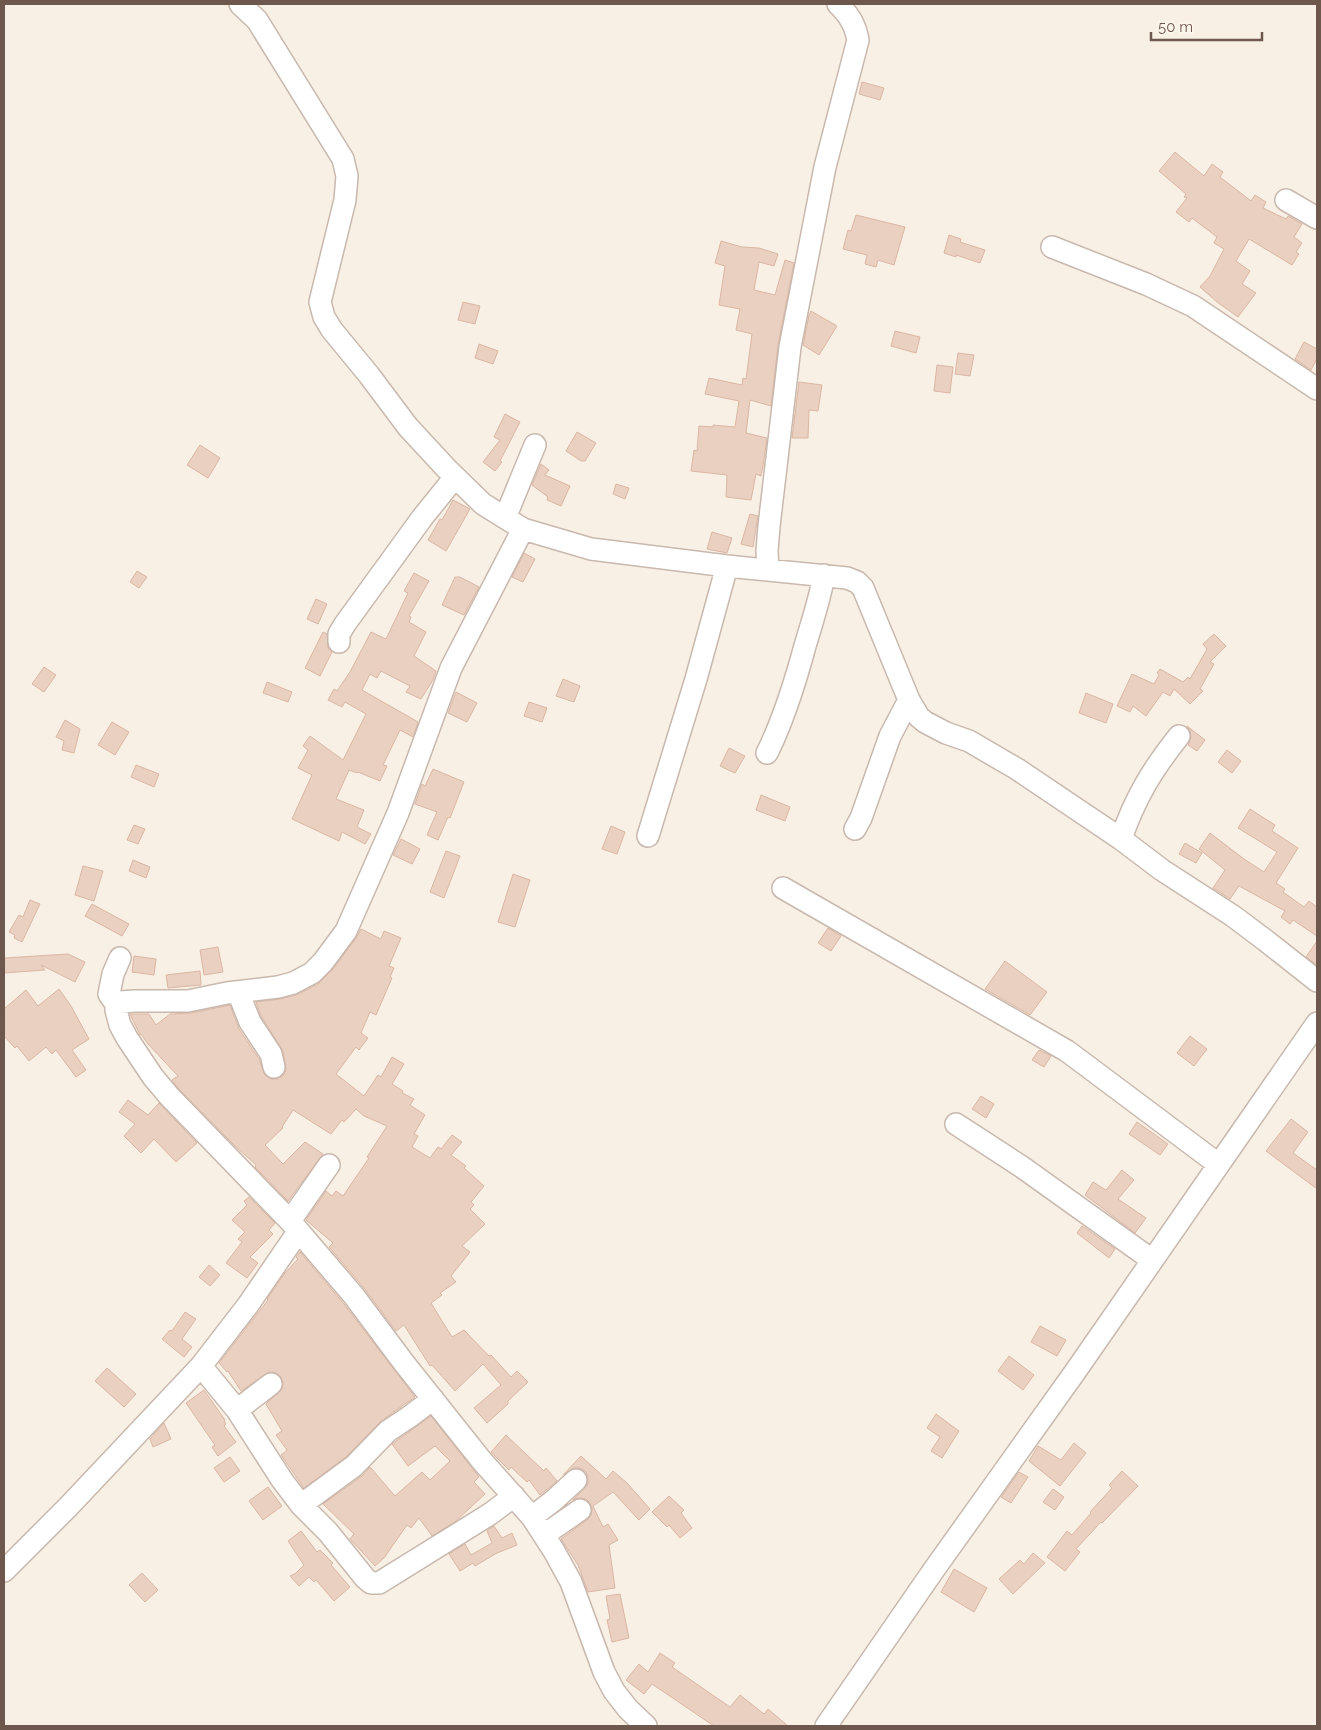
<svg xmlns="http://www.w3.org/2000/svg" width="1321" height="1730" font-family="Raleway,sans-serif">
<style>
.building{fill:#ead0c1;stroke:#dbb6a3}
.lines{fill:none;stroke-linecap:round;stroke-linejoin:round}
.minor-casing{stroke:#c8b8ad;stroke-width:24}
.minor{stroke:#fff;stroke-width:21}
</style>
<rect width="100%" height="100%" fill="#f9f0e5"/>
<!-- building -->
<path class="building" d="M 862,82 L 884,88 L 880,100 L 859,94 Z
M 1175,152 L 1204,176 L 1212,164 L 1223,172 L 1220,177 L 1251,201 L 1255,195 L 1266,202 L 1263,208 L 1286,219 L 1288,216 L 1302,224 L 1294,237 L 1302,243 L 1296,252 L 1299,254 L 1292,265 L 1249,239 L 1236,261 L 1250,271 L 1242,284 L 1256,293 L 1238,317 L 1217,302 L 1200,287 L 1210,276 L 1224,249 L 1214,243 L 1217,237 L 1192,218 L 1189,222 L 1176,212 L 1187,198 L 1184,197 L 1186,194 L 1159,171 Z
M 856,215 L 905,227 L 894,265 L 878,260 L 876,267 L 865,264 L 867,255 L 843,249 L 848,230 L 851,231 Z
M 949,235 L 961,239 L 960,242 L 985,250 L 980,263 L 956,255 L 956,257 L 944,253 Z
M 721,241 L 742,247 L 759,248 L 778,254 L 774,266 L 759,262 L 754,290 L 775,295 L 785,260 L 794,263 L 778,345 L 771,406 L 750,400 L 746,433 L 767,438 L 763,466 L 761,476 L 756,474 L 751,500 L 726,497 L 727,475 L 691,471 L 694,450 L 697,451 L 699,426 L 713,427 L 713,425 L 735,427 L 739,401 L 705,394 L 709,378 L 742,385 L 743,378 L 746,379 L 752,334 L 736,330 L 740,309 L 719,305 L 725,266 L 715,263 Z
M 463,302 L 480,306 L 475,324 L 458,320 Z
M 811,311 L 837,326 L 819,355 L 803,345 L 809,315 Z
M 895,331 L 920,337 L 916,353 L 891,346 Z
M 1304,342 L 1317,349 L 1317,359 L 1311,370 L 1295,359 Z
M 479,344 L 498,351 L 493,364 L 475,358 Z
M 958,353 L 974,355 L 970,376 L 955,374 Z
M 937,365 L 953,367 L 950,393 L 934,391 Z
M 799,382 L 822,385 L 818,411 L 809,410 L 808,438 L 792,438 Z
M 505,414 L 520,422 L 500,461 L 502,462 L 495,471 L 483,462 L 500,440 L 494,437 Z
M 577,432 L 596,443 L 585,461 L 581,461 L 566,451 Z
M 200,445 L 220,458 L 208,478 L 187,465 Z
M 541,464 L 549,470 L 545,475 L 570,486 L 561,506 L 547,500 L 548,497 L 532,485 Z
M 616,484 L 629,488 L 625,499 L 613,494 Z
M 453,500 L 470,509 L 446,551 L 428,540 L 440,519 L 442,520 Z
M 750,514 L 758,516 L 753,547 L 741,544 Z
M 712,532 L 732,538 L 727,553 L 707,549 Z
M 524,553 L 535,559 L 523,582 L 512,577 Z
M 137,571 L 147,577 L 139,588 L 130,582 Z
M 414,573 L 429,581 L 409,616 L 411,617 L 409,622 L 426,632 L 414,656 L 436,671 L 433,680 L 421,699 L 406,692 L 410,686 L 381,671 L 377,678 L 370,674 L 362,690 L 418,722 L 413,737 L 400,730 L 383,765 L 387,766 L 380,781 L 358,772 L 357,773 L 349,770 L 336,799 L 364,810 L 357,827 L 371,834 L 365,844 L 342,832 L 339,841 L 292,819 L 312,775 L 298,768 L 308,750 L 303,746 L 310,736 L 343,760 L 366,714 L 345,702 L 342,707 L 328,700 L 334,689 L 337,691 L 350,672 L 371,632 L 386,639 L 408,593 L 404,591 Z
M 455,577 L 460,577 L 479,587 L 464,615 L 442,605 Z
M 316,599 L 327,604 L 318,624 L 307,619 Z
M 323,632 L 327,634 L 328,648 L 332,652 L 320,676 L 305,668 Z
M 1214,634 L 1226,646 L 1210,662 L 1214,664 L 1200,689 L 1203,691 L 1190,704 L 1174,689 L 1170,696 L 1163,692 L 1146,716 L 1133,706 L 1130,712 L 1117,706 L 1132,674 L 1154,684 L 1159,675 L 1157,673 L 1160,669 L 1183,682 L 1188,677 L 1190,679 L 1207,649 L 1203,644 Z
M 44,667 L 56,675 L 44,692 L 32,684 Z
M 563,679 L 580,686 L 574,702 L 556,696 Z
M 267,682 L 292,692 L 288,702 L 263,693 Z
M 456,692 L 477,703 L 467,722 L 448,713 Z
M 1086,693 L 1113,704 L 1106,723 L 1079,713 Z
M 529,702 L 547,708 L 542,722 L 524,716 Z
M 65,720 L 80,729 L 74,753 L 62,750 L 64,741 L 56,737 Z
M 112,722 L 129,732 L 115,755 L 98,745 Z
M 1187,726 L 1205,740 L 1197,751 L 1188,745 L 1191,737 L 1190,731 Z
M 729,748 L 745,756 L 735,773 L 720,766 Z
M 1227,750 L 1241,761 L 1232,773 L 1218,762 Z
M 136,765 L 159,774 L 154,787 L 131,777 Z
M 433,769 L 464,782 L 450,818 L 448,817 L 438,840 L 427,835 L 437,812 L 415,804 L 422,784 L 425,786 Z
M 761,795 L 790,807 L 785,821 L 756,810 Z
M 1250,809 L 1275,825 L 1272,831 L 1298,848 L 1276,883 L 1285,889 L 1283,892 L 1304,907 L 1309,901 L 1317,907 L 1317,936 L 1293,920 L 1290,924 L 1281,917 L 1285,911 L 1239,886 L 1230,899 L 1213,888 L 1225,870 L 1199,849 L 1210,833 L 1244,859 L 1264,872 L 1277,852 L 1238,828 Z
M 134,825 L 145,829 L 138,844 L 127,840 Z
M 611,826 L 625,832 L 617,854 L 602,849 Z
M 401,839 L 420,849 L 412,864 L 393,855 Z
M 1185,843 L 1202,853 L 1196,863 L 1179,854 Z
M 446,851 L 460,856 L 444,898 L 430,892 Z
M 133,860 L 150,867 L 146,878 L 129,871 Z
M 83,866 L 103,871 L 94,901 L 75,895 Z
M 513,874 L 530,880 L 515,927 L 498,922 Z
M 30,900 L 40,904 L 22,942 L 14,938 L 15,935 L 9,932 L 19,915 L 23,917 Z
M 92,904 L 129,924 L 122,936 L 85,916 Z
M 828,928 L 841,936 L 831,951 L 818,943 Z
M 361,929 L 381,939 L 384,931 L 401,938 L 389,966 L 394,968 L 390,977 L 392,978 L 376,1015 L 370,1012 L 361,1033 L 368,1038 L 359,1050 L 356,1047 L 336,1074 L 364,1096 L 378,1075 L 381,1077 L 392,1057 L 404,1064 L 392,1084 L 403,1091 L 402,1093 L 414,1099 L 410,1105 L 425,1115 L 414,1134 L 418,1136 L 412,1147 L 430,1158 L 438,1147 L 441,1149 L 452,1135 L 462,1142 L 451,1155 L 466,1166 L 464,1168 L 484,1186 L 471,1202 L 474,1205 L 470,1209 L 485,1224 L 462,1246 L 470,1252 L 451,1276 L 456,1282 L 440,1293 L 442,1295 L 431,1303 L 452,1337 L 464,1330 L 489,1356 L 491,1355 L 511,1377 L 517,1371 L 528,1382 L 508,1401 L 508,1404 L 487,1423 L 474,1408 L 501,1385 L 483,1364 L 455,1391 L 432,1365 L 430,1366 L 404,1325 L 396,1331 L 364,1288 L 329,1247 L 333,1243 L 306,1220 L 326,1191 L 332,1196 L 336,1191 L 343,1196 L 369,1158 L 367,1157 L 387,1126 L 364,1116 L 356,1109 L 344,1122 L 342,1120 L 331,1134 L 293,1110 L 282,1127 L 283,1128 L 265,1145 L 283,1164 L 305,1142 L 323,1154 L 288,1201 L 255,1167 L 256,1165 L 234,1145 L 178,1088 L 172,1080 L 178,1076 L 148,1044 L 141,1034 L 140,1035 L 130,1014 L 149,1014 L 156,1025 L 170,1014 L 191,1013 L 230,1005 L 239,1029 L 259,1059 L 265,1075 L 271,1079 L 277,1079 L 283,1076 L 286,1070 L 283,1051 L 261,1016 L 256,1002 L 280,999 L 296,995 L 318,984 L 333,969 L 356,938 Z
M 1317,941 L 1317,965 L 1306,957 Z
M 218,947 L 223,972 L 204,975 L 200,950 Z
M 68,954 L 85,962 L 75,982 L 41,965 L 45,970 L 4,973 L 4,958 Z
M 134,956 L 156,959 L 154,975 L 132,972 Z
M 1005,961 L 1047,992 L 1030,1015 L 985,989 Z
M 200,971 L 201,985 L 168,988 L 166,975 Z
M 59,989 L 71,1006 L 89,1039 L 72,1050 L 86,1070 L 76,1077 L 56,1050 L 52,1054 L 46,1047 L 29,1061 L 17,1046 L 15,1048 L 4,1036 L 4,1009 L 26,990 L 38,1006 Z
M 1190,1036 L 1207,1049 L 1194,1066 L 1177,1053 Z
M 1039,1050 L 1051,1056 L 1044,1067 L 1032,1060 Z
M 981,1096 L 994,1104 L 986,1118 L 972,1109 Z
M 128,1100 L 148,1115 L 159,1103 L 197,1143 L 176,1162 L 154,1139 L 141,1153 L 124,1136 L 135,1124 L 119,1112 Z
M 1291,1119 L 1308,1132 L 1293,1153 L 1317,1170 L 1317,1189 L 1266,1151 Z
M 1137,1122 L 1168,1144 L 1160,1155 L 1129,1134 Z
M 1122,1170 L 1134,1180 L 1118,1199 L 1146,1218 L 1135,1233 L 1085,1195 L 1093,1182 L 1106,1190 Z
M 249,1197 L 275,1223 L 269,1230 L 273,1234 L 250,1257 L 258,1263 L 247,1278 L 226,1263 L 242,1242 L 238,1239 L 245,1232 L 232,1220 L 247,1205 L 244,1201 Z
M 1082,1226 L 1115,1249 L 1109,1258 L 1077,1233 Z
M 300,1252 L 344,1304 L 415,1397 L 381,1421 L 346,1457 L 304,1488 L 281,1455 L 287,1450 L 276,1435 L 282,1431 L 266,1404 L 282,1389 L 283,1383 L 281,1377 L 276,1373 L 269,1372 L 241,1391 L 228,1371 L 227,1372 L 219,1363 L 268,1300 L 267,1299 L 285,1273 L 298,1259 L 296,1257 Z
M 209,1265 L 220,1275 L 210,1286 L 199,1277 Z
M 185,1312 L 196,1319 L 182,1339 L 192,1347 L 184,1357 L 162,1339 L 170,1330 L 172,1331 Z
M 1040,1326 L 1066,1340 L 1057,1356 L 1031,1342 Z
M 1009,1356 L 1034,1375 L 1023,1390 L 998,1371 Z
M 107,1368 L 136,1394 L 124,1407 L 95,1381 Z
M 204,1390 L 225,1420 L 224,1421 L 226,1424 L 224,1426 L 236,1442 L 218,1456 L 212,1447 L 215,1445 L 186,1403 Z
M 936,1414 L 959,1431 L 942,1458 L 931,1451 L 940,1437 L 927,1428 Z
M 431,1416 L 479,1477 L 474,1482 L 485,1494 L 456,1521 L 432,1536 L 419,1518 L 411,1528 L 407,1525 L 384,1558 L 375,1566 L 350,1539 L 354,1534 L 323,1504 L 362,1476 L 370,1467 L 395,1496 L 422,1472 L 430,1480 L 450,1461 L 435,1446 L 408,1466 L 392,1444 Z
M 164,1423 L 171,1439 L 153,1447 L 150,1439 Z
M 506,1435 L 544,1471 L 546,1468 L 557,1481 L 540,1495 L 529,1480 L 527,1482 L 511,1467 L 509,1470 L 491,1452 Z
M 1074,1443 L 1086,1453 L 1060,1486 L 1029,1461 L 1038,1446 L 1061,1460 Z
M 581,1456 L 606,1479 L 613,1471 L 627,1483 L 650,1509 L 639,1520 L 613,1492 L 593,1506 L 603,1527 L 608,1524 L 618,1540 L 609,1545 L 615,1588 L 588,1592 L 578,1565 L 561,1539 L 587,1520 L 591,1515 L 592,1509 L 590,1503 L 586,1499 L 579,1498 L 573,1500 L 588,1484 L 588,1478 L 586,1472 L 580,1468 L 574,1468 L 563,1475 Z
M 230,1457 L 240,1471 L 224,1482 L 214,1468 Z
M 1122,1471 L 1138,1486 L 1102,1523 L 1101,1522 L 1076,1549 L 1080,1552 L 1065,1571 L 1047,1557 L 1067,1531 L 1072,1535 L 1091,1513 L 1090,1512 L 1112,1488 L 1109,1485 Z
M 1019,1472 L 1028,1477 L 1011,1503 L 1001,1497 Z
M 268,1487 L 282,1506 L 263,1520 L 249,1501 Z
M 1053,1489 L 1064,1497 L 1055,1510 L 1043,1502 Z
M 669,1496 L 684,1510 L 681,1513 L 692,1528 L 680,1538 L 669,1525 L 667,1527 L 652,1512 Z
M 494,1526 L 502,1538 L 512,1533 L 517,1545 L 497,1553 L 475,1566 L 473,1563 L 460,1571 L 449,1554 L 465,1544 L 471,1555 L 492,1543 L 487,1531 Z
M 301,1531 L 317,1552 L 320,1550 L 333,1563 L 331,1565 L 350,1587 L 334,1601 L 316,1580 L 314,1582 L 309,1577 L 299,1586 L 290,1576 L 296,1573 L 304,1565 L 288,1541 Z
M 1033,1553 L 1045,1563 L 1013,1594 L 999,1579 L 1020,1560 L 1024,1564 Z
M 954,1569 L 987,1588 L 974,1612 L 941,1592 Z
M 142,1573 L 158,1590 L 145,1602 L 129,1585 Z
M 620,1594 L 629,1638 L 612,1642 L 607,1620 L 610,1619 L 606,1596 Z
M 660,1653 L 675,1663 L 672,1667 L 730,1707 L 740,1695 L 764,1714 L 768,1709 L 788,1726 L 714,1726 L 652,1684 L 644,1694 L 626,1680 L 639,1664 L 648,1672 Z"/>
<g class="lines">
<!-- minor casing -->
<g class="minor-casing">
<path id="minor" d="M 240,4 L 257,20 L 343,159 L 347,176 L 345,200 L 320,302 L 324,317 L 332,330 L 369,375 L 408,427 L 446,468 L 483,504 L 523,529 L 591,549 L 727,566 L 847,578 L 857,582 L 863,588 L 909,700 L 919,717 L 925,722 L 946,733 L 969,741 L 1017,769 L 1121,839 L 1162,870 L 1233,916 L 1265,940 L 1317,981
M 1286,200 L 1317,218
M 1052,247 L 1146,284 L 1193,306 L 1317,389
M 505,518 L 535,445
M 768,570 L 767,551 L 769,526 L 790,347 L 825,167 L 858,40 C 855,24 849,15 838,4
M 339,642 L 339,634 L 345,624 L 422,518 L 455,477
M 767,753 C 784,719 795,683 805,646 C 812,622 820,599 824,575
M 855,829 L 861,818 L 890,736 L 909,700
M 648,836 L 696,679 L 727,566
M 1121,839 C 1135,798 1152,770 1179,736
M 783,888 L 1067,1051 L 1218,1164
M 120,958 L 113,974 L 109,994 L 116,1004 L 116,1010 L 120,1025 L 127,1038 L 153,1077 L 169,1096 L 290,1221 L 354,1296 L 404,1363 L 482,1461 L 532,1517 L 554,1551 L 571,1582 L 604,1672 L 614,1691 L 628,1709 L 646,1726
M 238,992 L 250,1022 L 271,1054 L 274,1067
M 116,1004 L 120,1002 L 135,1001 L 188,1001 L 227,993 L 278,987 L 293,983 L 312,973 L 323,962 L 346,931 L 357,906 L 398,813 L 451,668 L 523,529
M 956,1124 L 1022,1167 L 1152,1260
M 290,1221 L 329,1165
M 201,1366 L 237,1410 L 282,1480 L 301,1505 L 328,1532 L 365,1578 L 371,1583 L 379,1583 L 490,1514 L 514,1496
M 237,1410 L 271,1384
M 301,1505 L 354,1466 L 388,1431 L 409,1417 L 433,1399
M 532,1517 L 553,1501 L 576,1480
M 544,1535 L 580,1510
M 4,1571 L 68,1507 L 201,1366 L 248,1305 L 298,1232
M 826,1726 L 933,1571 L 1075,1372 L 1317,1023"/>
</g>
<!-- minor -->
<use href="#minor" class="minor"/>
</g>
<!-- border -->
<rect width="1321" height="1730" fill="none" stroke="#6e584e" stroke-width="10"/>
<!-- scale -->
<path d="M1151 32v8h111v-8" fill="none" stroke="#6e584e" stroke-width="2.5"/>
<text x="1158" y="32" font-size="15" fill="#6e584e" stroke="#fcf5eb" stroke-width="4" paint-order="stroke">50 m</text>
</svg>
